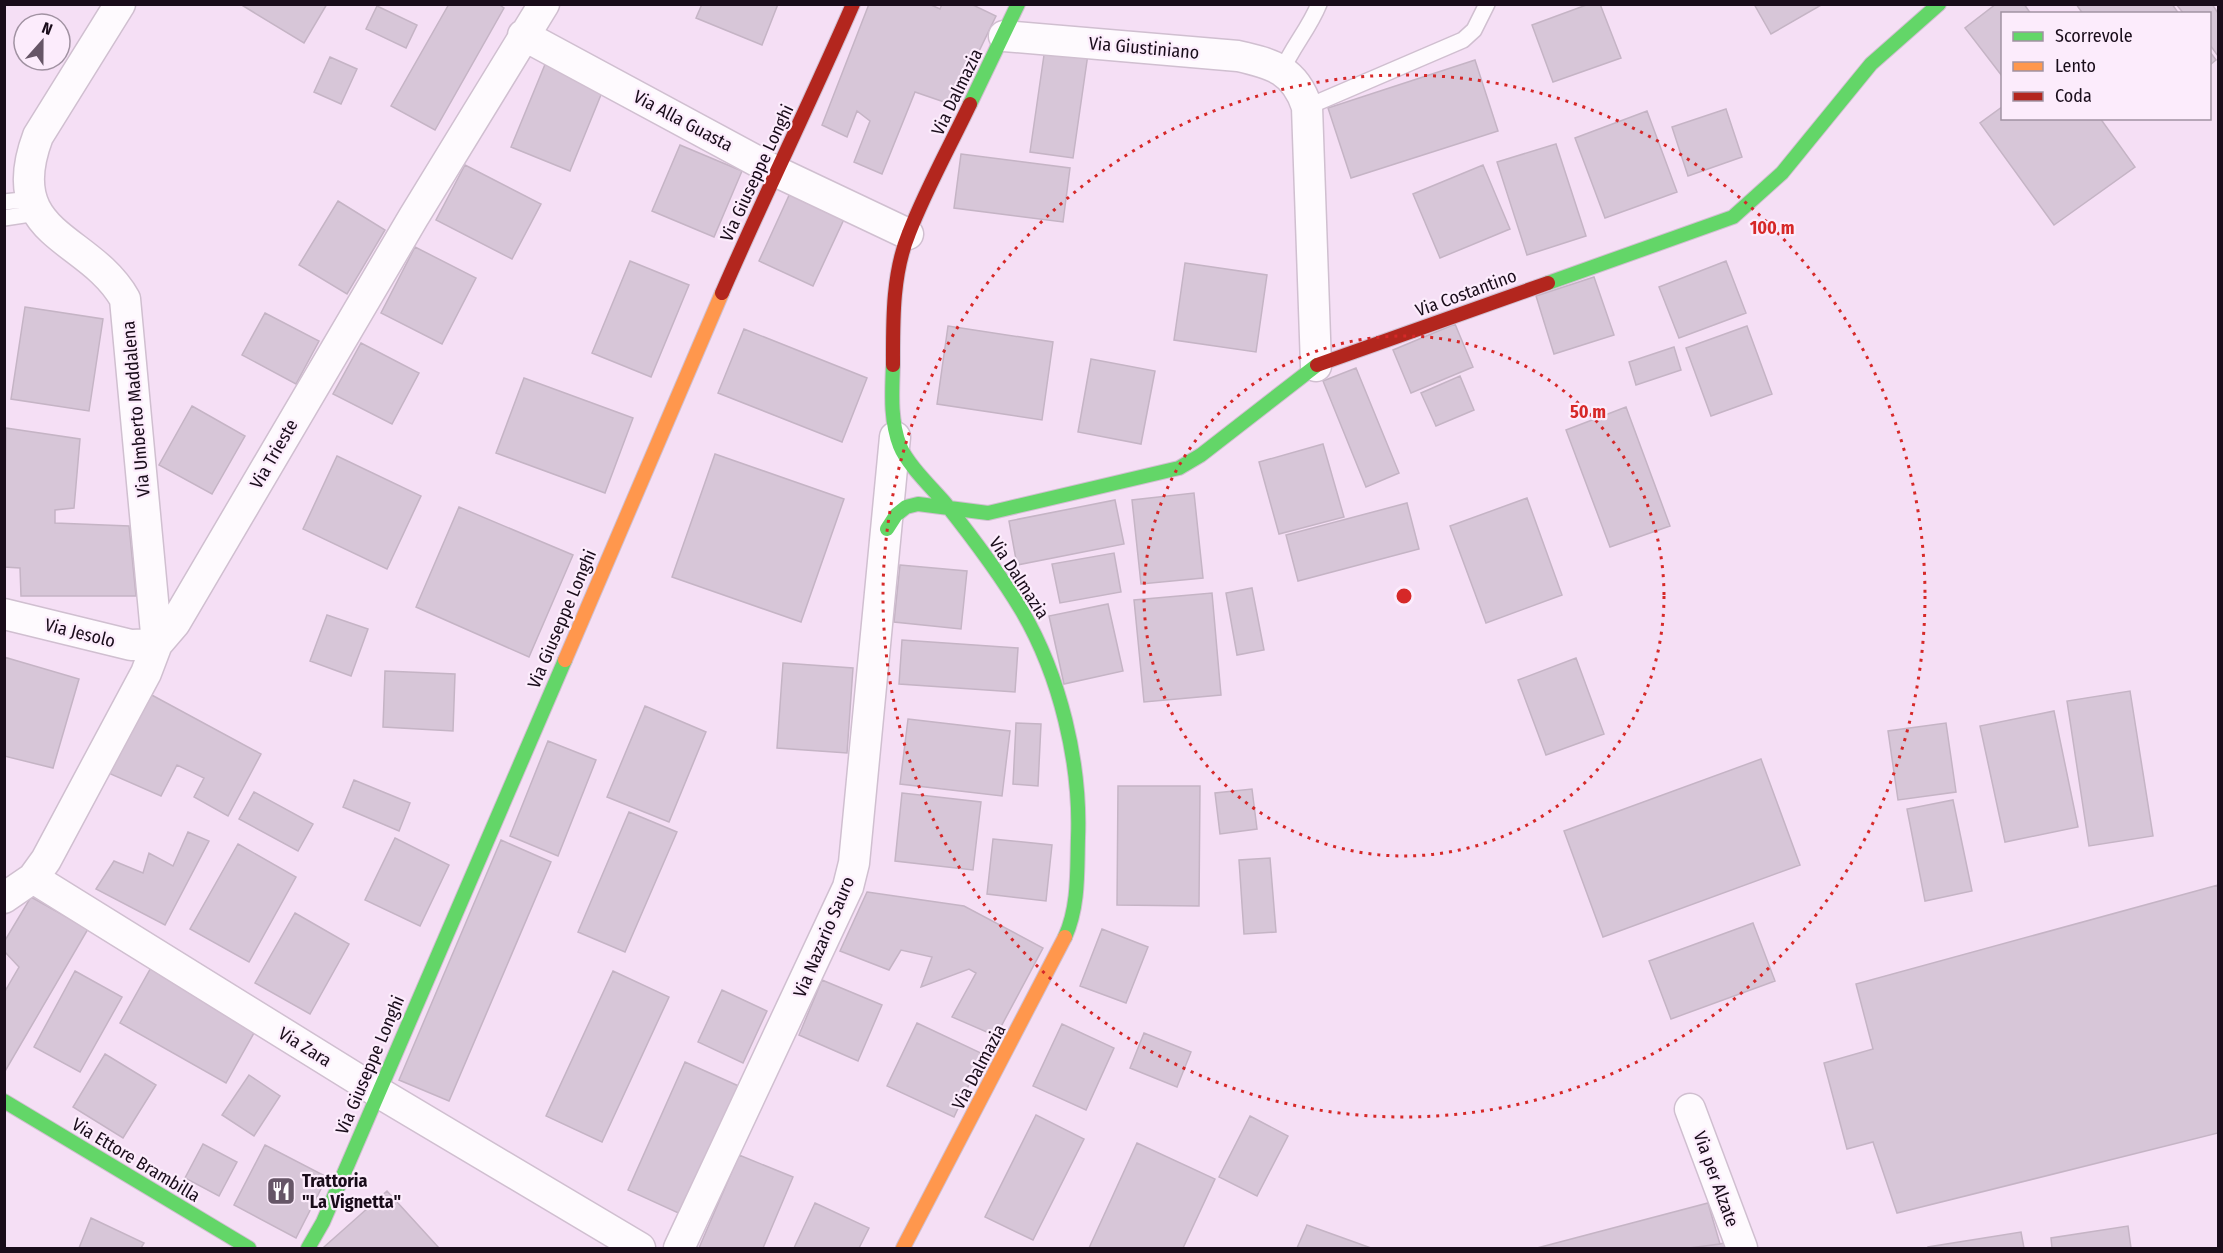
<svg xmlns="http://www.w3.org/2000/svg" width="2223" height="1253" font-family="'Fira Sans Condensed',sans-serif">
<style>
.building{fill:#d7c6d8;stroke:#c5b4c5;stroke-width:1.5}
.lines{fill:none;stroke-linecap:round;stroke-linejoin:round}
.lane-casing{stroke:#d0bfd0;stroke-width:18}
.street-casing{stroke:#d0bfd0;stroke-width:33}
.fast-casing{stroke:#d0bfd0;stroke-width:16}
.slow-casing{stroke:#d0bfd0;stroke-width:16}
.jam-casing{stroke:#d0bfd0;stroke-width:16}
.lane{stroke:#fefafe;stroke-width:15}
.street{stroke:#fefafe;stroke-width:30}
.fast{stroke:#63d668;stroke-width:14}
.slow{stroke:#ff974d;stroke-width:14}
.jam{stroke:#b3261e;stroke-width:14}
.ring{fill:none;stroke:#d62828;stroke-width:3;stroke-dasharray:3 6}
.labels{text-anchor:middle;stroke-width:4.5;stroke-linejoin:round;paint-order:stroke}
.street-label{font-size:18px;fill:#190c1a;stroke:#fcecfc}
.poi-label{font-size:18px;font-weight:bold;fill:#190c1a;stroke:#fcecfc;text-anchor:start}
.centre{fill:#d62828;stroke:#fcecfc;stroke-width:3}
.ring-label{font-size:18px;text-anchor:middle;font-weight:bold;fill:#d62828;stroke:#fcecfc;stroke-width:4.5;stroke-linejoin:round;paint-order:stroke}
</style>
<rect width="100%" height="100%" fill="#f5dff5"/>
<!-- building -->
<path class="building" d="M 240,4 L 327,4 L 304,43 Z
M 449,4 L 498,4 L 504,8 L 435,130 L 391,106 Z
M 702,4 L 778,4 L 762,45 L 696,18 Z
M 869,4 L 929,4 L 940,9 L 942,4 L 971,4 L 996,16 L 953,105 L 915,92 L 882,174 L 854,162 L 870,121 L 857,111 L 847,137 L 822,125 Z
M 1589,4 L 1600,4 L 1621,58 L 1553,82 L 1532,25 Z
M 1754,4 L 1823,4 L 1771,34 Z
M 1996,4 L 2024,4 L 2031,14 L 2002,14 L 2002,76 L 1965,28 Z
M 2076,4 L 2172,4 L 2179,14 L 2083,14 Z
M 2176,4 L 2212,4 L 2218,13 L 2218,56 L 2210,45 L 2210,14 L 2184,14 Z
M 377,6 L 417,25 L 406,48 L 366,29 Z
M 1045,48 L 1088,54 L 1073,158 L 1030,152 Z
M 2210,52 L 2216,60 L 2210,65 Z
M 330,57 L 357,69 L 341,104 L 314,92 Z
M 1475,60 L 1498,131 L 1351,178 L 1328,108 Z
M 546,62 L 605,85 L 570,171 L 511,147 Z
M 2002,107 L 2002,118 L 2100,118 L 2135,167 L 2054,225 L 1980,123 Z
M 1726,109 L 1742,157 L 1688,176 L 1672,127 Z
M 1647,111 L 1677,192 L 1605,218 L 1575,138 Z
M 1556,144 L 1586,236 L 1527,255 L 1497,162 Z
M 680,145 L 742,171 L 714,237 L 652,211 Z
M 961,154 L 1070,168 L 1063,222 L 954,208 Z
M 465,165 L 541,204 L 512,259 L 436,220 Z
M 1483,165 L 1510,229 L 1440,258 L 1413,194 Z
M 791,191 L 845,217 L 813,286 L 759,261 Z
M 338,201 L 385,230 L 347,294 L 299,265 Z
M 415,247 L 476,278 L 442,344 L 381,313 Z
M 630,261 L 689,285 L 651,377 L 592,353 Z
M 1726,261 L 1746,313 L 1679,338 L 1659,287 Z
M 1185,263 L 1267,275 L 1256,352 L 1174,340 Z
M 1594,277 L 1614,335 L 1554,354 L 1536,296 Z
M 25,307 L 103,319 L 89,411 L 11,399 Z
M 265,313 L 319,341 L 296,384 L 242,355 Z
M 1455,324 L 1473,367 L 1411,393 L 1393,350 Z
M 948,326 L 1053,342 L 1042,420 L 937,404 Z
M 1747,326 L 1772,394 L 1711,416 L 1686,348 Z
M 744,329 L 867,378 L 842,442 L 718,393 Z
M 361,343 L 419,373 L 392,424 L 333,394 Z
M 1674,347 L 1681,370 L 1636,385 L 1629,362 Z
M 1091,359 L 1155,371 L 1141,444 L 1078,432 Z
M 1356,368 L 1399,473 L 1366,487 L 1323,381 Z
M 1460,376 L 1474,410 L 1436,426 L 1421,393 Z
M 524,378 L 633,418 L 605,493 L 496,453 Z
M 192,406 L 245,436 L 212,494 L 159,465 Z
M 1626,407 L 1670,526 L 1610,547 L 1566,430 Z
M 6,428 L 80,439 L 74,508 L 55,510 L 55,523 L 129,526 L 136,596 L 21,596 L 20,568 L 4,567 Z
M 1323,444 L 1344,517 L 1279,534 L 1259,462 Z
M 715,454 L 844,499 L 801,622 L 672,577 Z
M 337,456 L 421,496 L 387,569 L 303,529 Z
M 1194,493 L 1203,578 L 1141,584 L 1132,500 Z
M 1527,498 L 1562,595 L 1486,623 L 1450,526 Z
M 1115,500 L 1124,544 L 1017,565 L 1009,521 Z
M 1407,503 L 1419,549 L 1298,581 L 1286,535 Z
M 459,507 L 573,555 L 529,657 L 416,607 Z
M 1114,553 L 1121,592 L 1060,603 L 1052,564 Z
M 900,565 L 967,571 L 961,629 L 894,622 Z
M 1252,588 L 1264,650 L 1237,655 L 1226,593 Z
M 1212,593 L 1221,695 L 1144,702 L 1134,600 Z
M 1108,604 L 1123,671 L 1064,684 L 1049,616 Z
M 327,615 L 368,629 L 351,676 L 310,661 Z
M 902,640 L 1018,648 L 1015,692 L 899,684 Z
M 4,657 L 79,679 L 53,768 L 4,756 Z
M 1576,658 L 1604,734 L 1546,755 L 1518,680 Z
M 783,663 L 853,668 L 847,753 L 777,748 Z
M 385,671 L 455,674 L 453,731 L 383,727 Z
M 2130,691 L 2153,836 L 2089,846 L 2067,701 Z
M 148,693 L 261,754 L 228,816 L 194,797 L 204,778 L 177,765 L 161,796 L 106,772 Z
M 645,706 L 706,732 L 669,822 L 607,797 Z
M 2054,711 L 2078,827 L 2005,842 L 1980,726 Z
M 908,719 L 1010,731 L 1002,796 L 900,784 Z
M 1016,723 L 1041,724 L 1038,786 L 1013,784 Z
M 1946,723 L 1956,792 L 1898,800 L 1888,731 Z
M 548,741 L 596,760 L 558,856 L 510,836 Z
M 1761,759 L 1800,865 L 1603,937 L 1564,831 Z
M 354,780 L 410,803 L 399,831 L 343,807 Z
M 1118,786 L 1200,786 L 1199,906 L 1117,905 Z
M 1252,789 L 1257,829 L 1220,834 L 1215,793 Z
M 254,792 L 313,824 L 298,851 L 239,819 Z
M 902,793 L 981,802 L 973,870 L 895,861 Z
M 1953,800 L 1972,891 L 1925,901 L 1907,809 Z
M 629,812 L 677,832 L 625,952 L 578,932 Z
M 188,832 L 209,841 L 165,925 L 96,889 L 114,861 L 143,873 L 149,853 L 173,866 Z
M 395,838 L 449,865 L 420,926 L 365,900 Z
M 993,839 L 1052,845 L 1046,901 L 987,894 Z
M 501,840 L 551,862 L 449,1101 L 399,1080 Z
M 238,844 L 296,877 L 249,962 L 190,929 Z
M 1270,858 L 1276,932 L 1244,934 L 1239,860 Z
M 2218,885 L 2218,1133 L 1897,1213 L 1873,1142 L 1847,1149 L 1824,1063 L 1873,1049 L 1856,984 Z
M 867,892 L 964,906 L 1043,948 L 996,1036 L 952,1017 L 976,973 L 969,969 L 921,987 L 932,957 L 901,950 L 889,970 L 840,951 Z
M 31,897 L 88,929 L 4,1073 L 4,993 L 19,967 L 4,951 L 4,942 Z
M 295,913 L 349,944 L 310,1014 L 255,983 Z
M 1753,923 L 1775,981 L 1671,1019 L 1649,961 Z
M 1102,929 L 1148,947 L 1126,1003 L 1080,986 Z
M 153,964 L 259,1024 L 226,1083 L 120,1023 Z
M 75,971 L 122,997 L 80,1072 L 34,1047 Z
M 613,971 L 669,997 L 602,1142 L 546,1116 Z
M 822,980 L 882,1005 L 858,1061 L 799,1035 Z
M 722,990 L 767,1011 L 743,1063 L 698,1042 Z
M 917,1023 L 983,1054 L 954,1117 L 887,1086 Z
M 1062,1024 L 1114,1048 L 1086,1110 L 1033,1086 Z
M 1144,1033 L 1191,1052 L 1177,1087 L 1130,1068 Z
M 105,1054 L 156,1085 L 123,1138 L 73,1107 Z
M 685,1062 L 743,1088 L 685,1216 L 628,1190 Z
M 249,1075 L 280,1096 L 254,1136 L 222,1115 Z
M 1036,1115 L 1084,1139 L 1033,1240 L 985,1217 Z
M 1250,1116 L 1288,1136 L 1257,1196 L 1219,1177 Z
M 1137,1143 L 1215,1179 L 1183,1248 L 1089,1248 Z
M 203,1144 L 237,1162 L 219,1196 L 185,1178 Z
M 265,1145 L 327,1177 L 296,1238 L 234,1205 Z
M 739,1155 L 793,1177 L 763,1248 L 699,1248 Z
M 387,1191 L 439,1248 L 325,1248 L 324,1247 Z
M 815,1203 L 869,1228 L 859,1248 L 794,1248 Z
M 1708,1203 L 1720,1244 L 1689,1248 L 1537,1248 Z
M 91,1218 L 144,1243 L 141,1248 L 79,1248 Z
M 1307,1225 L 1371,1248 L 1297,1248 Z
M 2128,1226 L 2131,1248 L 2052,1248 L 2051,1238 Z
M 2021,1232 L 2024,1248 L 1928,1248 L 1928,1247 Z
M 1728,1242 L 1729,1248 L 1689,1248 L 1720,1244 Z"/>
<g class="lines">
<!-- lane casing -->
<g class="lane-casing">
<path id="lane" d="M 1282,71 C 1292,47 1309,29 1319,4
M 1307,107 L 1463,40 L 1474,30 L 1487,4
M 4,202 L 31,199
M 4,218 L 37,213"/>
</g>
<!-- street casing -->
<g class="street-casing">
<path id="street" d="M 523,35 L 775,171 L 908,234
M 1004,36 L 1238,56 C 1273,64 1295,70 1307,107 L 1316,366
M 4,614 L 131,645 L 157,644 L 125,299 C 89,235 0,237 38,136 L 120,4
M 33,878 L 378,1092 L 640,1248
M 4,898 L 33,878 L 46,860 L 146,673 L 157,644 L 175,623 L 413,218 L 544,4
M 1690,1109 L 1742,1248
M 679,1248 L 848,887 L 854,863 L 895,437"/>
</g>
<!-- fast casing -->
<g class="fast-casing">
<path id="fast" d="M 970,104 L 1018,4
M 1548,283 L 1733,217 L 1782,173 L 1871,64 L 1939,4
M 893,365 C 892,393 890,420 900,446 C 907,464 932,488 945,503 C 972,537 1000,574 1022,611 C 1060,676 1081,763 1078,838 C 1077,871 1079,906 1065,937
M 887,529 L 896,515 L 906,507 L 918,504 L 988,513 L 1179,468 L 1201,455 L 1317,365
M 4,1101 L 249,1248
M 308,1248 L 323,1222 L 565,660"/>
</g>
<!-- slow casing -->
<g class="slow-casing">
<path id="slow" d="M 565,660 L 722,293
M 903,1248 L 1065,937"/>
</g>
<!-- jam casing -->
<g class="jam-casing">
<path id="jam" d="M 722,293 C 764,196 811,101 853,4
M 893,365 C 893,322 892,274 909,233 C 926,189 950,146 970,104
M 1317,365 L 1548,283"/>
</g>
<!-- lane -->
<use href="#lane" class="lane"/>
<!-- street -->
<use href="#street" class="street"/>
<!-- fast -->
<use href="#fast" class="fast"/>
<!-- slow -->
<use href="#slow" class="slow"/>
<!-- jam -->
<use href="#jam" class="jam"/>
</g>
<!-- distance rings -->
<g class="ring">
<circle cx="1404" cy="596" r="260"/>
<circle cx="1404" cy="596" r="521"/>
</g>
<!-- icons -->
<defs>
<g id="restaurant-square" transform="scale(1.5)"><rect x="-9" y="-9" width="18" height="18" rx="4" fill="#665667" stroke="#fcecfc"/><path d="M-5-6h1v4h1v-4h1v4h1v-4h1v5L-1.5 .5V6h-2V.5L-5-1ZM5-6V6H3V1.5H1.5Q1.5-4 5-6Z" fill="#fff"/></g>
</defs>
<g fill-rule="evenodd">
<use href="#restaurant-square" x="281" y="1191"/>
</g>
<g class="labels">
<!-- street labels -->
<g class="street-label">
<text transform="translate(1144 48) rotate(5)" y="6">Via Giustiniano</text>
<text transform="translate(957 92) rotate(-64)" y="6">Via Dalmazia</text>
<text transform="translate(683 121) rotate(28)" y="6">Via Alla Guasta</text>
<text transform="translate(757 173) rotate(-65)" y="6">Via Giuseppe Longhi</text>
<text transform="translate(1466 293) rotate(-20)" y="6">Via Costantino</text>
<text transform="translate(136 409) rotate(-95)" y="6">Via Umberto Maddalena</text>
<text transform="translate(274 454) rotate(-60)" y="6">Via Trieste</text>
<text transform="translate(1019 578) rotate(57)" y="6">Via Dalmazia</text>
<text transform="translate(562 619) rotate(-67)" y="6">Via Giuseppe Longhi</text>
<text transform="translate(80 633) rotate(14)" y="6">Via Jesolo</text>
<text transform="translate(824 937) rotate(-67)" y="6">Via Nazario Sauro</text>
<text transform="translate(305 1047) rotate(32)" y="6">Via Zara</text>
<text transform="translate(370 1065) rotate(-67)" y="6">Via Giuseppe Longhi</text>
<text transform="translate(979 1067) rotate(-62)" y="6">Via Dalmazia</text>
<text transform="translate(136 1160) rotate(31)" y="6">Via Ettore Brambilla</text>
<text transform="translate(1716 1179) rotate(70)" y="6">Via per Alzate</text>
</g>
<!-- poi labels -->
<g class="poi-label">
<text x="302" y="1187">Trattoria<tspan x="302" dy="21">"La Vignetta"</tspan></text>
</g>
</g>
<circle cx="1404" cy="596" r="9" class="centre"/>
<g class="ring-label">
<text x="1772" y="234">100 m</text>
<text x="1588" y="418">50 m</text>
</g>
<!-- border -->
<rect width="2223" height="1253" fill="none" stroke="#190c1a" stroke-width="12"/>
<!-- legend -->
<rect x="2001" y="12" width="210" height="108" fill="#fcecfc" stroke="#a192a2" stroke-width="1.5"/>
<rect x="2013" y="32" width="30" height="9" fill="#63d668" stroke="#a192a2" stroke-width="1.5"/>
<text x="2055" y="42" font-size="18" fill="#190c1a">Scorrevole</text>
<rect x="2013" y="62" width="30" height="9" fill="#ff974d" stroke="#a192a2" stroke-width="1.5"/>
<text x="2055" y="72" font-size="18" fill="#190c1a">Lento</text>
<rect x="2013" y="92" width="30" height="9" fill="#b3261e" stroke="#a192a2" stroke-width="1.5"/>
<text x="2055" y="102" font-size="18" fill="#190c1a">Coda</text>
<!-- north arrow -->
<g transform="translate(42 42) rotate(21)"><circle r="28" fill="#fcecfc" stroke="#a192a2" stroke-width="1.5"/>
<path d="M0-4.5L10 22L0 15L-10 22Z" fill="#665667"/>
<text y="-9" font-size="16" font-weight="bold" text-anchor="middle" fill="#190c1a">N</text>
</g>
</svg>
